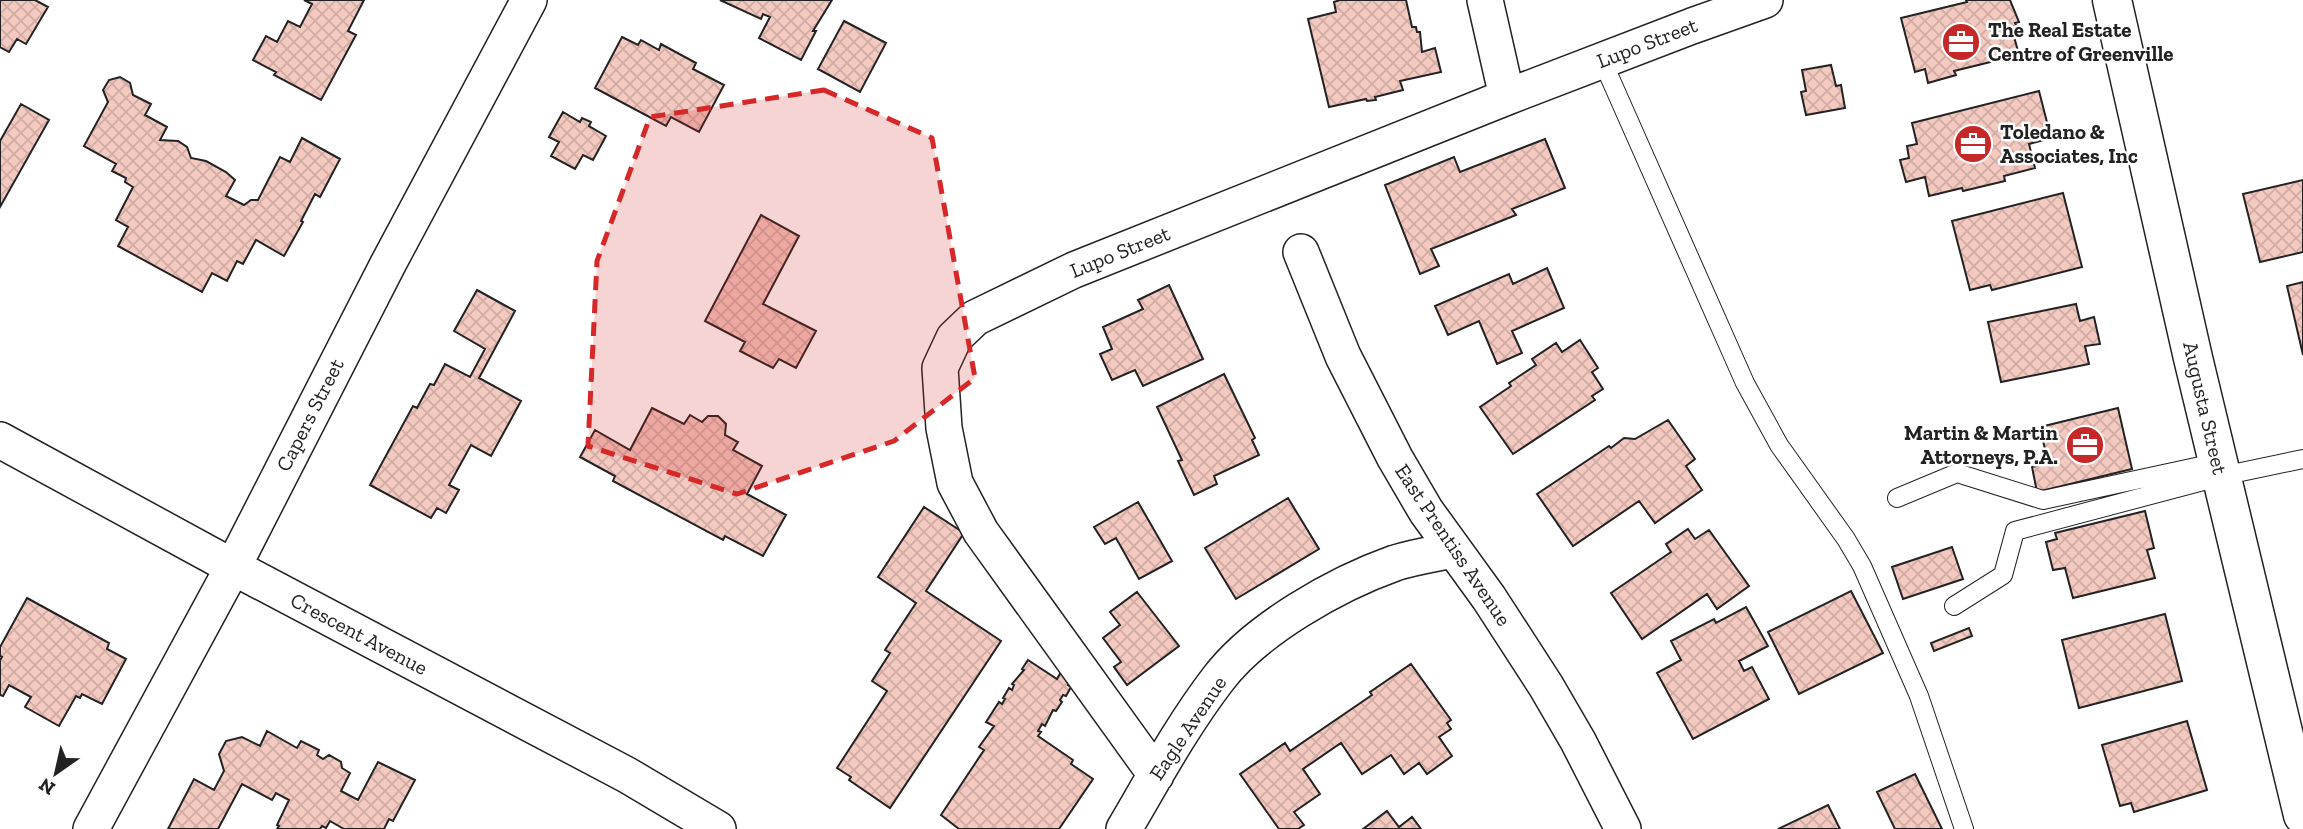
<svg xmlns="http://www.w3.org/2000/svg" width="2303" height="829" font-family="'Zilla Slab',serif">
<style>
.building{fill:url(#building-cross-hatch);stroke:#222;stroke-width:2}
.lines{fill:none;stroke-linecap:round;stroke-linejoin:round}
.service-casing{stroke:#222;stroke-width:20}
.minor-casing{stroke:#222;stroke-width:38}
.primary-casing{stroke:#222;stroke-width:41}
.service{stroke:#fff;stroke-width:18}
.minor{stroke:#fff;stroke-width:35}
.primary{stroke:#fff;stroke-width:38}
.marked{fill:#d62828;fill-opacity:0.2;stroke:#d62828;stroke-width:5;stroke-dasharray:14 9;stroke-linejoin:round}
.labels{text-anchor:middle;stroke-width:5;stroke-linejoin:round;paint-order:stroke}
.poi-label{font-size:21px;font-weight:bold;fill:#222;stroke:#fff;text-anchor:start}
.street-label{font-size:21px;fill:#222;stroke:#fff}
</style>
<defs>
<pattern id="building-cross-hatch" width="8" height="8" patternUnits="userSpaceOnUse" patternTransform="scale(1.75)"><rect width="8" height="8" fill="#f3c9c0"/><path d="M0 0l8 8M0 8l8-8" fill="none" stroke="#d0aca5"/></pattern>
</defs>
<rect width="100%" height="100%" fill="#fff"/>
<!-- building -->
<path class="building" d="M 0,0 L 35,0 L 48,7 L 26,44 L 17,39 L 9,52 L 0,47 Z
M 304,0 L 364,0 L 348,31 L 356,35 L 321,100 L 274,75 L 276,72 L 253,60 L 266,36 L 277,42 L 288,21 L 300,27 L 312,4 Z
M 720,0 L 832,0 L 813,31 L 816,31 L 801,60 L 759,38 L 770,17 L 763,14 L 761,19 Z
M 1340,0 L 1406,0 L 1412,27 L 1416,27 L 1417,32 L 1420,32 L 1422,52 L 1435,48 L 1441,72 L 1400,81 L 1403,90 L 1375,97 L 1376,100 L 1367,101 L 1366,99 L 1329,107 L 1308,19 L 1336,12 L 1334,2 Z
M 1966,0 L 2010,0 L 2019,22 L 2015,23 L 2017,27 L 2012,29 L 2019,55 L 1954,71 L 1956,75 L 1928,83 L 1925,69 L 1915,72 L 1901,18 L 1967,2 Z
M 844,21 L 886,43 L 860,92 L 818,69 Z
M 622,37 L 638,45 L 641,40 L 659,50 L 661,44 L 696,63 L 693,69 L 724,85 L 699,132 L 671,117 L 666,126 L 595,88 Z
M 1831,65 L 1836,86 L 1841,85 L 1845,108 L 1806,115 L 1801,92 L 1806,91 L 1802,70 Z
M 120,77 L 130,83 L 133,95 L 151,104 L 145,115 L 167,127 L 160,140 L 178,141 L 187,147 L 191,158 L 206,161 L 226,172 L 235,180 L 226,196 L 244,205 L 251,200 L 258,200 L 280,157 L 290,162 L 302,138 L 340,159 L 320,197 L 315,194 L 301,221 L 303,222 L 284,256 L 256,240 L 243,264 L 237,261 L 227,281 L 212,273 L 202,292 L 118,246 L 128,227 L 116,220 L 133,187 L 125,182 L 126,178 L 112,171 L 116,164 L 84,146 L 108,102 L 103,90 L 109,80 Z
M 2039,91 L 2051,138 L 2029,144 L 2035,168 L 2004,176 L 2005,181 L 1963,191 L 1962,188 L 1929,196 L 1925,177 L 1906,182 L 1900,160 L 1909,158 L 1907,146 L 1917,144 L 1912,123 Z
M 21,104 L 49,120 L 0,207 L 0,141 Z
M 563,112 L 580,122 L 582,118 L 591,122 L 589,126 L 606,136 L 593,160 L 583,155 L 575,169 L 551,156 L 559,142 L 549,137 Z
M 1545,139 L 1565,188 L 1512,209 L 1516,215 L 1431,249 L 1439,266 L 1420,274 L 1385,185 L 1454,157 L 1460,172 Z
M 2303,180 L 2303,252 L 2260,262 L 2243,194 Z
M 2063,193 L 2082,267 L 1992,290 L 1990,285 L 1970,290 L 1952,221 Z
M 761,215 L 799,236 L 763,304 L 816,331 L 796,368 L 779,359 L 773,368 L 740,351 L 745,342 L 705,321 Z
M 1547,268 L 1564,308 L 1512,331 L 1522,353 L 1497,364 L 1479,321 L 1448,335 L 1435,306 L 1509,274 L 1513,284 Z
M 2303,282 L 2303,355 L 2287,286 Z
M 1169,285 L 1203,359 L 1143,386 L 1135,370 L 1112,380 L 1100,354 L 1112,349 L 1103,327 L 1143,309 L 1138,300 Z
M 477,290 L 515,311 L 479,378 L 521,401 L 491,456 L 471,445 L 449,485 L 459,490 L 446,513 L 437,508 L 431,518 L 370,485 L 413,406 L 417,408 L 430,384 L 434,385 L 445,364 L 470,377 L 485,349 L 454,331 Z
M 2076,304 L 2080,321 L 2094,317 L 2100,344 L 2085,346 L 2089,364 L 2001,382 L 1988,322 Z
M 1580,340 L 1598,368 L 1592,372 L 1603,389 L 1592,396 L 1595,400 L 1513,454 L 1480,407 L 1511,386 L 1509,383 L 1536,365 L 1532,359 L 1556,343 L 1562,352 Z
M 1224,374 L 1255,438 L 1252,440 L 1259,455 L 1214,476 L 1217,484 L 1194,495 L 1178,461 L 1182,460 L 1157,407 Z
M 652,408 L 684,424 L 690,415 L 702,422 L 708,416 L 718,416 L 726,424 L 725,435 L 738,442 L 733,450 L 762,466 L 747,494 L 786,515 L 763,556 L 725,536 L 723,540 L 613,481 L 615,476 L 580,457 L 595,430 L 630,450 Z
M 2118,408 L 2132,469 L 2037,492 L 2032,467 L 2048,463 L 2040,427 Z
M 1668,420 L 1695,459 L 1686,466 L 1702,490 L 1655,523 L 1639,501 L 1573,546 L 1537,494 L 1609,446 L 1611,448 L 1624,438 L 1635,439 Z
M 1288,498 L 1319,549 L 1236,599 L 1205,548 Z
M 1138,502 L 1172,561 L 1139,579 L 1116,538 L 1105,544 L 1094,527 Z
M 924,507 L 964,533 L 926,591 L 1001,641 L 890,808 L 849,780 L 851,777 L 837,768 L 887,691 L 872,681 L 890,653 L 885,650 L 916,603 L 878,577 Z
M 2145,511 L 2154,548 L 2147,550 L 2155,578 L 2073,598 L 2065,568 L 2053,570 L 2046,542 L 2057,539 L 2055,533 Z
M 1688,529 L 1695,539 L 1709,530 L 1749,586 L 1717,609 L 1707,594 L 1642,639 L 1611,593 L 1671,552 L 1666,544 Z
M 1952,547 L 1963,579 L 1903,599 L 1892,567 Z
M 1851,591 L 1883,653 L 1799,694 L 1768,632 Z
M 1137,592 L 1179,646 L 1127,685 L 1114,667 L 1121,662 L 1103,638 L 1120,625 L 1110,612 Z
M 27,598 L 109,643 L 107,649 L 126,659 L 102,704 L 82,694 L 80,698 L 76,696 L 59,726 L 25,707 L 31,697 L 9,685 L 3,696 L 0,695 L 0,660 L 2,657 L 0,656 L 0,647 Z
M 1746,607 L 1768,646 L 1739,661 L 1744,671 L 1752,667 L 1769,699 L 1693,739 L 1657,673 L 1681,660 L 1671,641 L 1714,619 L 1716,623 Z
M 2165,614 L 2182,681 L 2079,708 L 2062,640 Z
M 1969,628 L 1972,636 L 1934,651 L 1931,643 Z
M 1028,660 L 1057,679 L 1062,670 L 1073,678 L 1068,685 L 1071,687 L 1066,696 L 1063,695 L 1060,700 L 1062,702 L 1056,711 L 1053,710 L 1045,726 L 1042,724 L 1038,731 L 1041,732 L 1038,736 L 1073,760 L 1071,764 L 1093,779 L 1059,829 L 959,829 L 941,815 L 984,750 L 979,747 L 994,726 L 986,722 L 999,702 L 1002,704 L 1005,699 L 1003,698 L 1009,688 L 1012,690 L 1014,685 L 1012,684 L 1024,670 L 1022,669 Z
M 1411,664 L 1451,720 L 1447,723 L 1451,729 L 1439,737 L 1452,756 L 1427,774 L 1419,763 L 1404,774 L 1391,755 L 1362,774 L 1341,743 L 1303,769 L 1320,794 L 1294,812 L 1304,825 L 1298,829 L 1279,829 L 1240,774 L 1285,743 L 1290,751 L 1372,695 L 1370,692 Z
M 2187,721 L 2207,790 L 2134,812 L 2131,803 L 2120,806 L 2102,745 Z
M 267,731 L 297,748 L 301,741 L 319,750 L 317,755 L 323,759 L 329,755 L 341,762 L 342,768 L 350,773 L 341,791 L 358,800 L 378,762 L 415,780 L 393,821 L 389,819 L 384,829 L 344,829 L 330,821 L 326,828 L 322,826 L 320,829 L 277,829 L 279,826 L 277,825 L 289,800 L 276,793 L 272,800 L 242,784 L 218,829 L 168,829 L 194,779 L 214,790 L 224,771 L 219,754 L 226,741 L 242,737 L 260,746 Z
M 1915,774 L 1942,829 L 1895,829 L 1877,792 Z
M 1828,805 L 1840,829 L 1778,829 Z
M 1387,811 L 1399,827 L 1412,817 L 1421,829 L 1363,829 Z"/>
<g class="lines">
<!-- service casing -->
<g class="service-casing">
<path id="service" d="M 1602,60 L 1745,383 L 1779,445 L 1846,539 L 1862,566 L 1919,696 L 1964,829
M 1897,498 L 1957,473 L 2043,500 L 2219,462
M 1954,606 L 2003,575 L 2015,531 L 2222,476 L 2303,459"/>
</g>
<!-- minor casing -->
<g class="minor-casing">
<path id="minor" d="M 1485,0 L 1507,97
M 1301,252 L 1343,356 L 1395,458 L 1426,511 L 1489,598 L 1546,686 L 1578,741 L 1623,829
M 0,440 L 233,567 L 627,775 L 718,829
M 1156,775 L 981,532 L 955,483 L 944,428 L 940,368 L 954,338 L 975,318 L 1074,270 L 1507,97 L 1692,26 L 1765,0
M 91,829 L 233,567 L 388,264 L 529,0
M 1124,829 C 1154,778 1182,726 1218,679 C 1256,629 1336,584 1395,563 C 1414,557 1434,554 1453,550"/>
</g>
<!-- primary casing -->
<g class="primary-casing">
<path id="primary" d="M 2112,0 L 2193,358 L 2303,815"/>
</g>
<!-- service -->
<use href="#service" class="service"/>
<!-- minor -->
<use href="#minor" class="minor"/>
<!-- primary -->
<use href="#primary" class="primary"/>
</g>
<!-- marked area -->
<path class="marked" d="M 824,90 L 932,138 L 975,378 L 894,441 L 737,494 L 588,446 L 597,261 L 650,117 Z"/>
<!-- icons -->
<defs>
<g id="office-disc" transform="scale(2.0125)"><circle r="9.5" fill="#c62828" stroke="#fff"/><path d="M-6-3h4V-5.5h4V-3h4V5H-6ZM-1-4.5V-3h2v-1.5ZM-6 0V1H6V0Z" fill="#fff"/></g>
</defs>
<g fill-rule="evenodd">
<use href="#office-disc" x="1961" y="42"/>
<use href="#office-disc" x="1973" y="144"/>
<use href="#office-disc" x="2085" y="445"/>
</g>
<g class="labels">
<!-- poi labels -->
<g class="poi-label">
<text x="1988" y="37">The Real Estate<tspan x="1988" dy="24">Centre of Greenville</tspan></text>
<text x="2000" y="139">Toledano &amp;<tspan x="2000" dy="24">Associates, Inc</tspan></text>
<text x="2058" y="440" text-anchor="end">Martin &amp; Martin<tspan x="2058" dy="24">Attorneys, P.A.</tspan></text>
</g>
<!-- street labels -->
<g class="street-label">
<text transform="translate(1647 43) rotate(-21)" y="7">Lupo Street</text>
<text transform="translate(1120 252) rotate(-22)" y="7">Lupo Street</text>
<text transform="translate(2205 408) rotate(77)" y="7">Augusta Street</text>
<text transform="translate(310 415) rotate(-63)" y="7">Capers Street</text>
<text transform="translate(1453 545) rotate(56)" y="7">East Prentiss Avenue</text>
<text transform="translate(359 634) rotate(28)" y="7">Crescent Avenue</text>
<text transform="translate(1188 728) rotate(-56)" y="7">Eagle Avenue</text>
</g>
</g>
<!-- north arrow -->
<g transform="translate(56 773) rotate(214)" stroke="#ffffff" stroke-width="5" paint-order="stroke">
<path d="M0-5L12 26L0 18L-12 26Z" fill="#222222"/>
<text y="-10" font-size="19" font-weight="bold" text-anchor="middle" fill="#222222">N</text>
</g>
</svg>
